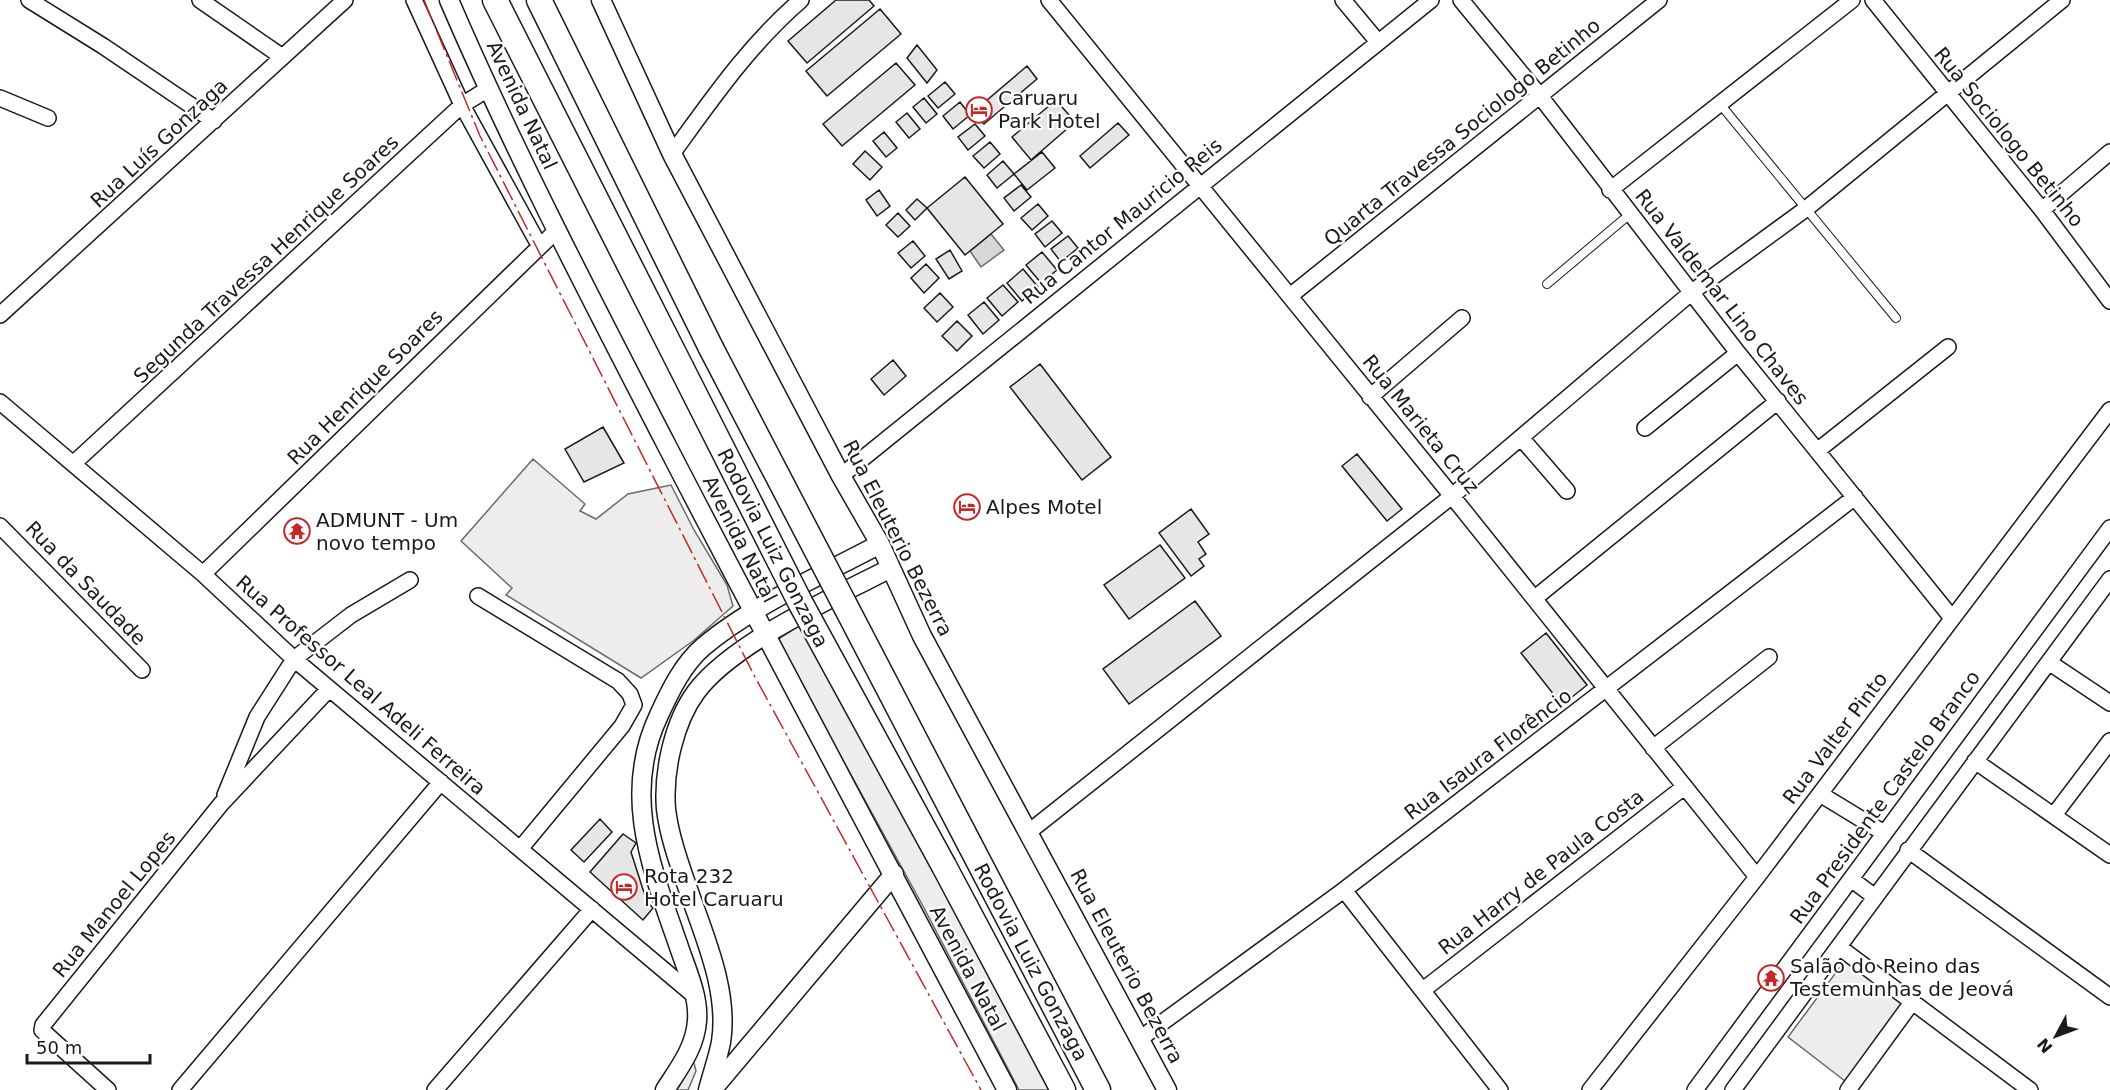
<svg xmlns="http://www.w3.org/2000/svg" width="2110" height="1090" font-family="'DejaVu Sans',sans-serif">
<style>
.built{fill:#ededed;stroke:#6a6a6a;stroke-width:1.5}
.water{fill:#d7d7d7;stroke:#6a6a6a;stroke-width:1.5}
.building{fill:#e6e6e6;stroke:#1a1a1a;stroke-width:1.5}
.lines{fill:none;stroke-linecap:round;stroke-linejoin:round}
.service-casing{stroke:#1a1a1a;stroke-width:10}
.minor-casing{stroke:#1a1a1a;stroke-width:18}
.tertiary-casing{stroke:#1a1a1a;stroke-width:21}
.trunk-casing{stroke:#1a1a1a;stroke-width:27}
.service{stroke:#fff;stroke-width:8}
.minor{stroke:#fff;stroke-width:15}
.tertiary{stroke:#fff;stroke-width:18}
.trunk{stroke:#fff;stroke-width:24}
.trunk-bridge-casing{stroke:#1a1a1a;stroke-width:27;stroke-linecap:butt}
.trunk-bridge{stroke:#fff;stroke-width:24}
.power{stroke:#c62828;stroke-width:1.5;stroke-dasharray:21 4.5 3 4.5;stroke-linecap:butt}
.labels{text-anchor:middle;stroke-width:4.5;stroke-linejoin:round;paint-order:stroke}
.poi-label{font-size:20px;fill:#1a1a1a;stroke:#fff;text-anchor:start}
.street-label{font-size:20px;fill:#1a1a1a;stroke:#fff}
</style>
<rect width="100%" height="100%" fill="#fff"/>
<!-- built -->
<path class="built" d="M 533,459 L 585,504 L 580,511 L 596,519 L 628,494 L 671,485 L 694,530 L 727,585 L 733,606 L 693,641 L 641,678 L 506,595 L 512,588 L 461,541 Z
M 812,617 L 1057,1090 L 1019,1090 L 924,908 L 777,640 Z
M 1846,959 L 1904,1002 L 1845,1081 L 1788,1037 Z
M 692,1055 L 696,1071 L 688,1090 L 670,1090 Z"/>
<!-- water -->
<path class="water" d="M 991,234 L 1004,250 L 981,267 L 970,251 Z"/>
<!-- building -->
<path class="building" d="M 836,0 L 869,0 L 874,6 L 807,63 L 788,41 Z
M 880,9 L 901,34 L 827,96 L 806,71 Z
M 917,45 L 937,70 L 927,83 L 907,58 Z
M 896,63 L 915,85 L 842,146 L 823,124 Z
M 1027,66 L 1037,79 L 984,124 L 973,112 Z
M 945,82 L 955,94 L 938,108 L 928,96 Z
M 924,98 L 937,114 L 926,123 L 913,107 Z
M 1056,100 L 1075,122 L 1031,160 L 1012,137 Z
M 960,102 L 970,115 L 953,129 L 943,116 Z
M 907,113 L 920,129 L 909,138 L 896,122 Z
M 1118,123 L 1129,135 L 1090,168 L 1080,156 Z
M 975,124 L 985,136 L 968,150 L 958,137 Z
M 884,132 L 897,148 L 886,157 L 873,141 Z
M 990,142 L 1000,154 L 984,168 L 973,156 Z
M 865,151 L 882,167 L 870,180 L 853,164 Z
M 1042,152 L 1055,168 L 1027,190 L 1014,174 Z
M 1003,161 L 1014,174 L 997,188 L 987,175 Z
M 965,177 L 1003,224 L 965,255 L 927,208 Z
M 1021,185 L 1031,197 L 1014,211 L 1004,198 Z
M 879,190 L 890,206 L 877,216 L 866,200 Z
M 917,199 L 927,208 L 915,220 L 906,210 Z
M 1038,204 L 1048,216 L 1032,230 L 1021,218 Z
M 898,213 L 910,226 L 898,237 L 886,225 Z
M 1052,221 L 1062,233 L 1045,247 L 1035,234 Z
M 1068,236 L 1078,248 L 1061,262 L 1051,249 Z
M 913,241 L 925,256 L 911,268 L 898,253 Z
M 950,250 L 962,271 L 949,279 L 936,259 Z
M 1042,252 L 1057,270 L 1041,283 L 1026,265 Z
M 926,264 L 939,278 L 924,293 L 911,278 Z
M 1023,269 L 1038,287 L 1022,301 L 1007,283 Z
M 1003,285 L 1018,302 L 1002,316 L 987,298 Z
M 940,293 L 953,307 L 937,322 L 924,308 Z
M 984,302 L 999,320 L 983,334 L 968,315 Z
M 957,321 L 972,336 L 957,351 L 942,336 Z
M 893,360 L 906,376 L 884,395 L 871,379 Z
M 1040,364 L 1111,457 L 1082,480 L 1010,387 Z
M 603,427 L 624,463 L 584,482 L 565,449 Z
M 1357,454 L 1402,509 L 1387,521 L 1342,466 Z
M 1191,509 L 1209,534 L 1198,542 L 1206,554 L 1199,559 L 1204,566 L 1191,576 L 1159,533 Z
M 1160,545 L 1185,578 L 1129,619 L 1104,585 Z
M 1195,601 L 1221,636 L 1129,704 L 1103,669 Z
M 1546,633 L 1587,685 L 1562,705 L 1521,653 Z
M 600,819 L 612,832 L 584,862 L 571,850 Z
M 623,834 L 636,843 L 631,852 L 647,902 L 653,908 L 643,920 L 590,872 Z"/>
<g class="lines">
<!-- service casing -->
<g class="service-casing">
<path id="service" d="M 1720,104 L 1896,318
M 1547,284 L 1630,214"/>
</g>
<!-- minor casing -->
<g class="minor-casing">
<path id="minor" d="M 29,0 L 103,46 L 214,121
M 200,0 L 281,56
M 414,0 L 462,105 L 539,245
M 1049,0 L 1452,496 L 1757,877
M 1343,0 L 1378,42
M 1461,0 L 1540,96 L 1738,353 L 1952,618
M 1873,0 L 2042,210 L 2110,301
M 0,98 L 48,118
M 672,154 C 712,99 749,45 801,0
M 1610,190 L 1852,0
M 2042,210 L 2110,152
M 1290,296 L 1659,0
M 0,315 L 345,0
M 1370,397 L 1462,318
M 0,402 L 203,574 L 294,659 L 696,997
M 1645,428 L 1738,353
M 1522,439 L 1567,491
M 1817,451 L 1948,347
M 74,463 L 462,105 L 488,89
M 841,476 L 1431,0
M 0,526 L 142,670
M 203,574 L 557,230
M 478,596 L 618,681 L 630,694 L 634,705 L 622,726 L 520,849
M 1535,598 L 1778,401
M 2050,663 L 2110,703
M 1653,748 L 1769,657
M 1975,761 L 2110,855
M 1820,794 L 1884,833
M 225,795 L 257,717 L 294,659 L 351,615 L 410,580
M 2054,815 L 2110,741
M 1030,831 L 1452,496 L 1692,292 L 1807,208 L 2062,0
M 1908,850 L 2110,997
M 1851,879 L 1875,897
M 1344,890 L 1500,1090
M 1839,947 L 2030,1090
M 1423,990 L 1684,787
M 1141,1038 L 1344,890 L 1855,497
M 108,1090 L 46,1034 L 42,1030 L 43,1025 L 221,804 L 329,689
M 180,1090 L 441,782
M 435,1090 L 592,909
M 1590,1090 L 1757,877 L 2110,410
M 1695,1090 L 2110,528
M 1733,1090 L 2110,579
M 1848,1090 L 1913,1001"/>
</g>
<!-- tertiary casing -->
<g class="tertiary-casing">
<path id="tertiary" d="M 449,0 C 514,151 590,297 665,442 C 777,659 893,874 1007,1090
M 601,0 L 672,154 L 841,476 L 880,544 L 922,636 L 1167,1090
M 665,1090 C 679,1068 695,1048 697,1021 C 699,996 687,971 679,947 C 652,869 621,795 659,715 C 670,691 683,664 703,647 C 751,606 824,574 880,544
M 708,1090 C 712,1074 718,1058 721,1042 C 729,992 705,938 689,892 C 680,866 669,836 666,809 C 663,771 674,722 696,692 C 732,643 836,596 891,568
M 712,1090 L 894,874"/>
</g>
<!-- trunk casing -->
<g class="trunk-casing">
<path id="trunk" d="M 495,0 L 681,367
M 539,0 L 711,348
M 970,845 L 1098,1090
M 944,866 L 1063,1090"/>
</g>
<!-- service -->
<use href="#service" class="service"/>
<!-- minor -->
<use href="#minor" class="minor"/>
<!-- tertiary -->
<use href="#tertiary" class="tertiary"/>
<!-- trunk -->
<use href="#trunk" class="trunk"/>
<!-- trunk-bridge casing -->
<g class="trunk-bridge-casing">
<path id="trunk-bridge" d="M 711,348 L 970,845
M 681,367 L 801,604 L 944,866"/>
</g>
<!-- trunk-bridge -->
<use href="#trunk-bridge" class="trunk-bridge"/>
<!-- power -->
<path class="power" d="M 424,0 L 480,136 L 755,677 L 981,1090"/>
</g>
<!-- icons -->
<defs>
<g id="hotel-ring" transform="scale(1.35)"><circle r="9.5" fill="#fff" stroke="#c62828" stroke-width="1.5"/><path d="M-6-4.5h1.5V1H6V5H4.5V3h-9V5H-6ZM-4 0a1.8 1.8 0 1 1 3.6 0ZM.5 0V-2.5h3Q6-2.5 6 0Z" fill="#c62828"/></g>
<g id="temple-ring" transform="scale(1.35)"><circle r="9.5" fill="#fff" stroke="#c62828" stroke-width="1.5"/><path d="M0-6L5-2H3V0L6.5 2.5H4V6H1.5V3h-3V6H-4V2.5H-6.5L-3 0V-2H-5Z" fill="#c62828"/></g>
</defs>
<g fill-rule="evenodd">
<use href="#hotel-ring" x="979" y="110"/>
<use href="#hotel-ring" x="967" y="507"/>
<use href="#temple-ring" x="297" y="531"/>
<use href="#hotel-ring" x="624" y="887"/>
<use href="#temple-ring" x="1771" y="978"/>
</g>
<g class="labels">
<!-- poi labels -->
<g class="poi-label">
<text x="998" y="105">Caruaru<tspan x="998" dy="23">Park Hotel</tspan></text>
<text x="986" y="514">Alpes Motel</text>
<text x="316" y="527">ADMUNT - Um<tspan x="316" dy="23">novo tempo</tspan></text>
<text x="644" y="883">Rota 232<tspan x="644" dy="23">Hotel Caruaru</tspan></text>
<text x="1790" y="973">Salão do Reino das<tspan x="1790" dy="23">Testemunhas de Jeová</tspan></text>
</g>
<!-- street labels -->
<g class="street-label">
<text transform="translate(522 105) rotate(65)" y="7">Avenida Natal</text>
<text transform="translate(1462 132) rotate(-39)" y="7">Quarta Travessa Sociologo Betinho</text>
<text transform="translate(2009 137) rotate(51)" y="7">Rua Sociologo Betinho</text>
<text transform="translate(159 143) rotate(-43)" y="7">Rua Luís Gonzaga</text>
<text transform="translate(1122 221) rotate(-39)" y="7">Rua Cantor Mauricio Reis</text>
<text transform="translate(266 259) rotate(-43)" y="7">Segunda Travessa Henrique Soares</text>
<text transform="translate(1722 297) rotate(52)" y="7">Rua Valdemar Lino Chaves</text>
<text transform="translate(365 387) rotate(-45)" y="7">Rua Henrique Soares</text>
<text transform="translate(1421 424) rotate(51)" y="7">Rua Marieta Cruz</text>
<text transform="translate(898 538) rotate(63)" y="7">Rua Eleuterio Bezerra</text>
<text transform="translate(740 539) rotate(63)" y="7">Avenida Natal</text>
<text transform="translate(773 548) rotate(63)" y="7">Rodovia Luiz Gonzaga</text>
<text transform="translate(86 583) rotate(46)" y="7">Rua da Saudade</text>
<text transform="translate(361 685) rotate(41)" y="7">Rua Professor Leal Adeli Ferreira</text>
<text transform="translate(1835 738) rotate(-53)" y="7">Rua Valter Pinto</text>
<text transform="translate(1488 754) rotate(-37)" y="7">Rua Isaura Florêncio</text>
<text transform="translate(1885 797) rotate(-54)" y="7">Rua Presidente Castelo Branco</text>
<text transform="translate(1541 872) rotate(-38)" y="7">Rua Harry de Paula Costa</text>
<text transform="translate(114 904) rotate(-51)" y="7">Rua Manoel Lopes</text>
<text transform="translate(1031 962) rotate(62)" y="7">Rodovia Luiz Gonzaga</text>
<text transform="translate(1127 966) rotate(62)" y="7">Rua Eleuterio Bezerra</text>
<text transform="translate(968 968) rotate(62)" y="7">Avenida Natal</text>
</g>
</g>
<!-- north arrow -->
<g transform="translate(2056 1036) rotate(229)" stroke="#ffffff" stroke-width="4.5" paint-order="stroke">
<path d="M0-4.5L10 22L0 15L-10 22Z" fill="#1a1a1a"/>
<text y="-9" font-size="16" font-weight="bold" text-anchor="middle" fill="#1a1a1a">N</text>
</g>
<!-- scale -->
<path d="M27 1054v9h123v-9" fill="none" stroke="#1a1a1a" stroke-width="3"/>
<text x="36" y="1054" font-size="18" fill="#1a1a1a" stroke="#ffffff" stroke-width="4.5" paint-order="stroke">50 m</text>
</svg>
